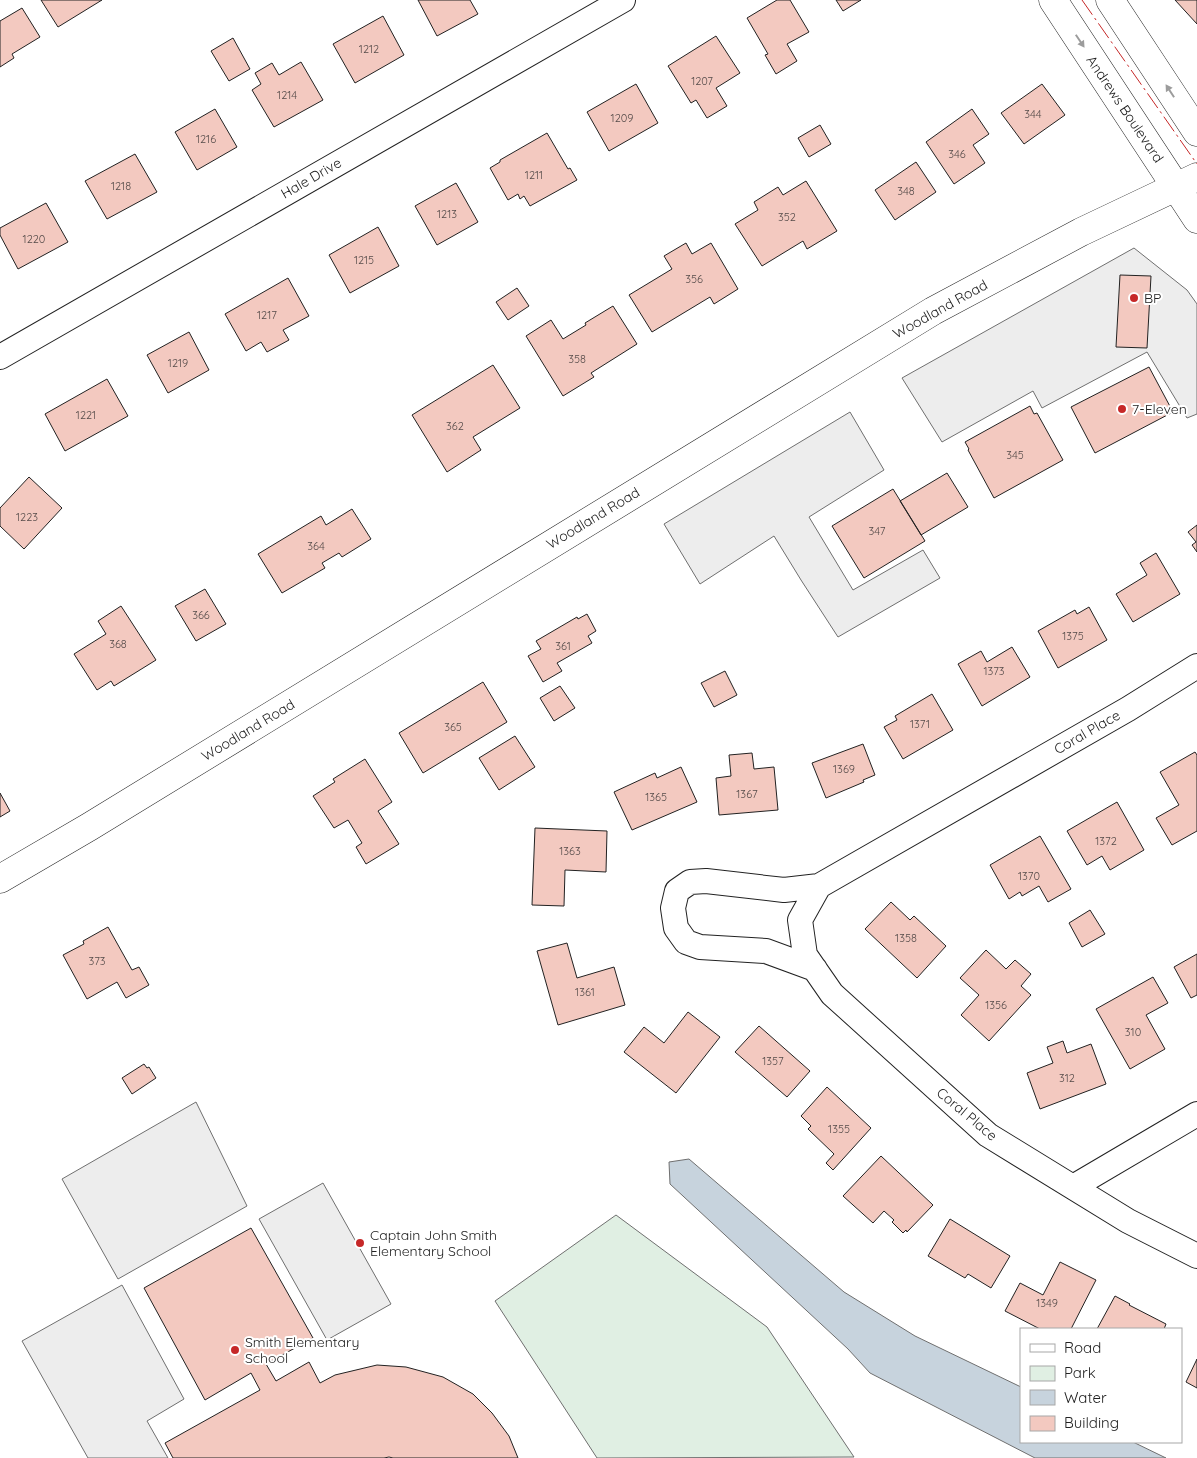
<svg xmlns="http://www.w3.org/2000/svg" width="1197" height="1458" font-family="Quicksand,sans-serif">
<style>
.green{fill:#e0efe3;stroke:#6f6f6f}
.parking{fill:#ededed;stroke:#6f6f6f}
.water{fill:#c7d3dd;stroke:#6f6f6f}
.building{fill:#f3c9c0;stroke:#222}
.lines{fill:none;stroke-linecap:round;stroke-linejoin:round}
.minor-casing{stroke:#222;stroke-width:26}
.tertiary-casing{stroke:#222;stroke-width:29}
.secondary-casing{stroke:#222;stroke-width:29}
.minor{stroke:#fff;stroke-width:24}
.tertiary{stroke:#fff;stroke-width:28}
.secondary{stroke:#fff;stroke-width:28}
.power{stroke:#c62828;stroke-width:1;stroke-dasharray:18 4 2.5 4;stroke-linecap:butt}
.oneway{fill:#9c9c9c}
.poi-dot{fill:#c62828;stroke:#fff;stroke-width:2}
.labels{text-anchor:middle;stroke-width:4;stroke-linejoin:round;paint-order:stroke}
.number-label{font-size:11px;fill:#564c4a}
.street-label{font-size:14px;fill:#222;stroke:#fff}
.poi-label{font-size:14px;fill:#222;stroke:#fff;text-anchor:start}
</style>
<rect width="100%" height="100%" fill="#fff"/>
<!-- green -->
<path class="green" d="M 616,1215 L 767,1327 L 854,1457 L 597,1458 L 495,1301 Z"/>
<!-- parking -->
<path class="parking" d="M 1134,248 L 1187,290 L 1197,304 L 1197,414 L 1187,418 L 1147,352 L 1042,408 L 1033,391 L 942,442 L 902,378 Z
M 850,412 L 884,470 L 809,517 L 853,590 L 923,550 L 940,578 L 838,637 L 801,580 L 774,536 L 700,584 L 664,524 Z
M 196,1102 L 247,1206 L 118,1279 L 62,1179 Z
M 323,1183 L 391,1304 L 327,1340 L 259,1219 Z
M 122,1285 L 184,1399 L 147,1421 L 168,1458 L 88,1458 L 22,1341 Z"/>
<!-- water -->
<path class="water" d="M 689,1159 L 844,1292 L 915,1336 L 1021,1387 L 1021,1442 L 1133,1442 L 1166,1458 L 1035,1458 L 870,1373 L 848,1349 L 670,1184 L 669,1162 Z"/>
<!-- building -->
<path class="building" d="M 41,0 L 102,0 L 58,27 Z
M 418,0 L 470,0 L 478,14 L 437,36 Z
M 777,0 L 790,0 L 809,32 L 787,44 L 797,61 L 776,74 L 765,55 L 768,54 L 747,18 Z
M 836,0 L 861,0 L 843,11 Z
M 1175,0 L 1197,0 L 1197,24 Z
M 22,8 L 40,37 L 12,54 L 14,58 L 0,67 L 0,21 Z
M 383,16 L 404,55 L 355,83 L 333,44 Z
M 716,36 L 740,73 L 716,88 L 727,106 L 707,118 L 696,100 L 691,103 L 668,66 Z
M 233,38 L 250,69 L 229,81 L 211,51 Z
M 301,62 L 323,100 L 274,127 L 252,90 L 261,84 L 255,73 L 272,63 L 279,75 Z
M 636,84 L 658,123 L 609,151 L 587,112 Z
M 1042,84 L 1065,115 L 1024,144 L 1001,113 Z
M 215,109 L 237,147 L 197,170 L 175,132 Z
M 972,109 L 989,134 L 973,145 L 985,163 L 954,184 L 926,142 Z
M 820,125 L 831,144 L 809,157 L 798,138 Z
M 547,133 L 568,169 L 570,168 L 577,180 L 530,206 L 524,196 L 520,199 L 518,194 L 508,200 L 490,168 L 500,162 L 500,160 Z
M 135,154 L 157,192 L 107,219 L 85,181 Z
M 916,162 L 936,192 L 895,220 L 875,190 Z
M 806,181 L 837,231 L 807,249 L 803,241 L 762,266 L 735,224 L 758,210 L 754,202 L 778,187 L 783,195 Z
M 456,183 L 478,222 L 437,245 L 415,206 Z
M 46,203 L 68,242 L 18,269 L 0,235 L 0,228 Z
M 378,227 L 399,266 L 350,293 L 329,255 Z
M 686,243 L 692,254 L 711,243 L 738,289 L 714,304 L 710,297 L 652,332 L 629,295 L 672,269 L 664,256 Z
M 1120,275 L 1151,276 L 1147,348 L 1116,347 Z
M 288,278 L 309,316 L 283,330 L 289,340 L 267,352 L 261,342 L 246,351 L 225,314 Z
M 517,288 L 529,306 L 508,320 L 496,302 Z
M 613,306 L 637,344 L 591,373 L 594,377 L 563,396 L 526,336 L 551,320 L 563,339 L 586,325 L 585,323 Z
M 189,332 L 209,370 L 168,393 L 147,355 Z
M 493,365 L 520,408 L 473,437 L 481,450 L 447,472 L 412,415 Z
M 1149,367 L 1173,412 L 1095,453 L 1071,407 Z
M 107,379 L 128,416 L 65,451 L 45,414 Z
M 1030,406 L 1034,414 L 1037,413 L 1063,460 L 994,498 L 968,450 L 969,449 L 965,442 Z
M 947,473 L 968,507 L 921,535 L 900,501 Z
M 29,477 L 62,508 L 24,549 L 0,526 L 0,508 Z
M 893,489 L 925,541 L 864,578 L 832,526 Z
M 352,509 L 371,539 L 342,557 L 339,553 L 322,563 L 325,568 L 282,593 L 258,554 L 321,516 L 326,525 Z
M 1197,525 L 1197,552 L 1192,545 L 1196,542 L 1188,532 Z
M 1156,553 L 1180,594 L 1133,622 L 1116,594 L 1147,575 L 1140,563 Z
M 205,589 L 226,624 L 196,641 L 175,606 Z
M 121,606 L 156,660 L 114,686 L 111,681 L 97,690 L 74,654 L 106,634 L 98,621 Z
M 1089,607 L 1107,640 L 1058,668 L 1038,631 L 1075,610 L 1077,614 Z
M 587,614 L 596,631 L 588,636 L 592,643 L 557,663 L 562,671 L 543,682 L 528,656 L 541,649 L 536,641 L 577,617 L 578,619 Z
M 1012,647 L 1030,677 L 982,706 L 958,664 L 981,651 L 987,662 Z
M 725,671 L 737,695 L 714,707 L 701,683 Z
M 483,682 L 507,722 L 423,773 L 399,733 Z
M 560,686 L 575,708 L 554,721 L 540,698 Z
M 932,694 L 953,730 L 903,759 L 884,727 L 897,720 L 895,716 Z
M 515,736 L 535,767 L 499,790 L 479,758 Z
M 863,744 L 875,775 L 863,780 L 864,782 L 826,798 L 812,763 Z
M 1195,752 L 1197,755 L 1197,831 L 1172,845 L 1156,818 L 1179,805 L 1160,772 Z
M 752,753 L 754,769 L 774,767 L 778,810 L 719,815 L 716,778 L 731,776 L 729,755 Z
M 365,759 L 392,802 L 378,811 L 399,844 L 366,864 L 356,847 L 362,843 L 348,820 L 334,828 L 313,796 L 335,782 L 333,779 Z
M 681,767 L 697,802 L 632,830 L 614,792 L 655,773 L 657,778 Z
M 0,793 L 10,811 L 0,817 Z
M 1117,802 L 1144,850 L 1110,870 L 1102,856 L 1087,865 L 1067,831 Z
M 535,828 L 607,831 L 606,872 L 565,870 L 564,906 L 532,905 Z
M 1040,836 L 1071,889 L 1048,902 L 1039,886 L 1022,896 L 1020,892 L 1009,899 L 990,865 Z
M 891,902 L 910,920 L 914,916 L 946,946 L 917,978 L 865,929 Z
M 1090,910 L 1105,934 L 1082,947 L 1069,923 Z
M 108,927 L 132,970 L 139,967 L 149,985 L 126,998 L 117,982 L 87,999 L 63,955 L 84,944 L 83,941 Z
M 567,943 L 577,978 L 614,967 L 625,1005 L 558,1025 L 537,951 Z
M 986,950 L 1006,969 L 1015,960 L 1031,974 L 1021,986 L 1031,995 L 989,1041 L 961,1015 L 979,995 L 960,978 Z
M 1197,954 L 1197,995 L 1191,998 L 1174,967 Z
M 1153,977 L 1168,1003 L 1146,1015 L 1165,1049 L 1130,1069 L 1096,1009 Z
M 688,1012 L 720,1037 L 676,1093 L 624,1052 L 644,1027 L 664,1043 Z
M 759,1026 L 810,1071 L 787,1097 L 735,1052 Z
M 1063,1041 L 1067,1053 L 1091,1044 L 1106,1084 L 1040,1109 L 1027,1073 L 1053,1063 L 1047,1047 Z
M 144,1064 L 147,1068 L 149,1067 L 156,1078 L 132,1094 L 122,1078 Z
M 827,1087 L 871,1128 L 833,1170 L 826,1163 L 834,1154 L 808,1129 L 811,1126 L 801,1116 Z
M 881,1156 L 933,1205 L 907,1232 L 906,1230 L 903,1233 L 892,1222 L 894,1220 L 884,1211 L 873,1223 L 843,1196 Z
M 950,1219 L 1010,1256 L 991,1288 L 968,1274 L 965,1278 L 928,1256 Z
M 251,1228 L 313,1338 L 266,1364 L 276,1381 L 309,1362 L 320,1383 L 335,1375 L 377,1365 L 406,1367 L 443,1377 L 473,1394 L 492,1413 L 509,1436 L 518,1458 L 393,1458 L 389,1457 L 384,1458 L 173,1458 L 165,1443 L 260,1390 L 251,1373 L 205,1400 L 144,1288 Z
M 1060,1262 L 1096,1280 L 1071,1329 L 1040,1329 L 1005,1311 L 1020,1283 L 1043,1295 Z
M 1115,1296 L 1130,1304 L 1129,1305 L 1166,1324 L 1164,1329 L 1097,1329 Z
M 1197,1359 L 1197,1388 L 1186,1382 Z"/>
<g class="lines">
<!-- minor casing -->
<g class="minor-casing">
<path id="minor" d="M 0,357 L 623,0
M 1197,666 L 1128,709 L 819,886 L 800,920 L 805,955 L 832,994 L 988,1135 L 1128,1221 L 1197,1256
M 815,969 L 766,951 L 700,947 L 686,942 L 676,928 L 673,908 L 677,891 L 690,882 L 706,881 L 784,890 L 819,886
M 1073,1187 L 1197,1114"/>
</g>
<!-- tertiary casing -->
<g class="tertiary-casing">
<path id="tertiary" d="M 1053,0 L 1197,219
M 1110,0 L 1197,132"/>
</g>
<!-- secondary casing -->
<g class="secondary-casing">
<path id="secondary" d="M 0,879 L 89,827 L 933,311 L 1081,232 L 1197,177"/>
</g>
<!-- minor -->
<use href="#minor" class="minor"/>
<!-- tertiary -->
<use href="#tertiary" class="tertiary"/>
<!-- secondary -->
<use href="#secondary" class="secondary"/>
<!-- power -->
<path class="power" d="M 1082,0 L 1197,164"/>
</g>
<!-- one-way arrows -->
<defs><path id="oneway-solid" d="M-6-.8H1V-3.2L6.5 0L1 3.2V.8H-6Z" transform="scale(1.25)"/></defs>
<g class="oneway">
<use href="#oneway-solid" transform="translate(1080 41) rotate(56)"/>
<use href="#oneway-solid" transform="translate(1170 91) rotate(-123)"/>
</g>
<!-- markers -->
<g class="poi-dot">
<circle cx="1134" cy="298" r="5"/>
<circle cx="1122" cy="409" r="5"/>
<circle cx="360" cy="1243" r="5"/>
<circle cx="235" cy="1350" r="5"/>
</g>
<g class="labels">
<!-- number labels -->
<g class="number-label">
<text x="369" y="53">1212</text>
<text x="702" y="85">1207</text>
<text x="287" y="99">1214</text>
<text x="1033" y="118">344</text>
<text x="622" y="122">1209</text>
<text x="206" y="143">1216</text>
<text x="957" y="158">346</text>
<text x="534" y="179">1211</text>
<text x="121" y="190">1218</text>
<text x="906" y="195">348</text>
<text x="447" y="218">1213</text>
<text x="787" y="221">352</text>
<text x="34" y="243">1220</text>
<text x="364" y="264">1215</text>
<text x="694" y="283">356</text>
<text x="267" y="319">1217</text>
<text x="577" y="363">358</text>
<text x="178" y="367">1219</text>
<text x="86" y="419">1221</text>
<text x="455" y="430">362</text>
<text x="1015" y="459">345</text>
<text x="27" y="521">1223</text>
<text x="877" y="535">347</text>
<text x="316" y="550">364</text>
<text x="201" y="619">366</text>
<text x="1073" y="640">1375</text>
<text x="118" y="648">368</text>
<text x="563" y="650">361</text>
<text x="994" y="675">1373</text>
<text x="920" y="728">1371</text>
<text x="453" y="731">365</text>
<text x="844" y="773">1369</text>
<text x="747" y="798">1367</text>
<text x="656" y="801">1365</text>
<text x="1106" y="845">1372</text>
<text x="570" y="855">1363</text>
<text x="1029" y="880">1370</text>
<text x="906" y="942">1358</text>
<text x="97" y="965">373</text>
<text x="585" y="996">1361</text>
<text x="996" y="1009">1356</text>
<text x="1133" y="1036">310</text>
<text x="773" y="1065">1357</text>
<text x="1067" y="1082">312</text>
<text x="839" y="1133">1355</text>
<text x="1047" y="1307">1349</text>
</g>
<!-- street labels -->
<g class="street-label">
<text transform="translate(1125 109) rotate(56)" y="5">Andrews Boulevard</text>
<text transform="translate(311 178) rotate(-30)" y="5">Hale Drive</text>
<text transform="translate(940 309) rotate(-29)" y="5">Woodland Road</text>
<text transform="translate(593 518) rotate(-31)" y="5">Woodland Road</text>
<text transform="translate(248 730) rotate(-31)" y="5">Woodland Road</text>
<text transform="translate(1087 732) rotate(-30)" y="5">Coral Place</text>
<text transform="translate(967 1114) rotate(40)" y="5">Coral Place</text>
</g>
<!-- poi labels -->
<g class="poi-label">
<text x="1144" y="303">BP</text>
<text x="1132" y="414">7-Eleven</text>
<text x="370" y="1240">Captain John Smith<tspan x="370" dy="16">Elementary School</tspan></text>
<text x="245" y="1347">Smith Elementary<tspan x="245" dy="16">School</tspan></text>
</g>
</g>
<!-- legend -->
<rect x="1020" y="1328" width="162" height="115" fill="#ffffff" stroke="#a7a7a7"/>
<rect x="1030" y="1344" width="25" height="8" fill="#ffffff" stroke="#a7a7a7"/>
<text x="1064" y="1353" font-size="15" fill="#222222">Road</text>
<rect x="1030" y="1366" width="25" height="15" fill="#e0efe3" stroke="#a7a7a7"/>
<text x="1064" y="1378" font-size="15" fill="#222222">Park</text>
<rect x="1030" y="1390" width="25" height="15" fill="#c7d3dd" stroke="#a7a7a7"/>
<text x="1064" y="1403" font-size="15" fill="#222222">Water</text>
<rect x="1030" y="1416" width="25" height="15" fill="#f3c9c0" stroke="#a7a7a7"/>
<text x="1064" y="1428" font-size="15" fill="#222222">Building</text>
</svg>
